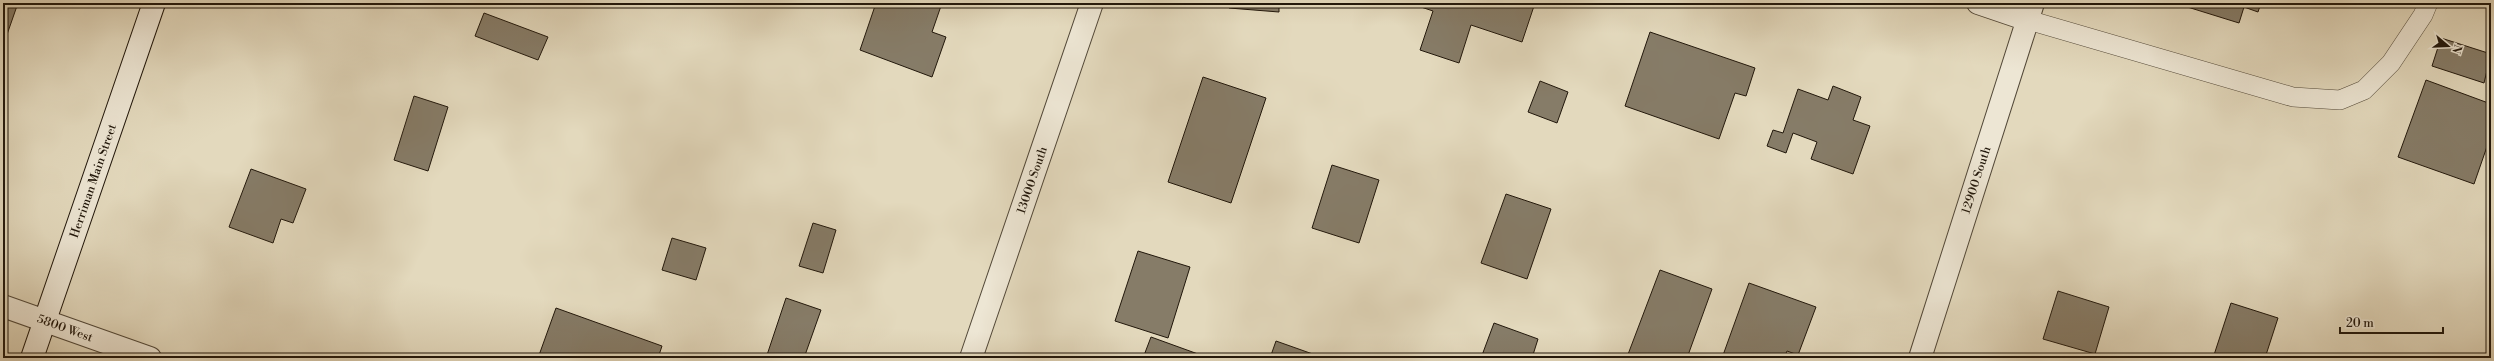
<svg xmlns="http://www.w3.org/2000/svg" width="2494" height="361" font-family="'Libre Bodoni',serif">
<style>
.building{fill:#867c68;stroke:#21170b}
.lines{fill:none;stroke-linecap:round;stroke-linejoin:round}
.service-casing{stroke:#524838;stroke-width:20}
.minor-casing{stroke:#524838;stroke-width:24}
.secondary-casing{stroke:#21170b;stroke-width:24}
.service{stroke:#ede6d4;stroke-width:19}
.minor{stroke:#ede6d4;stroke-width:22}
.secondary{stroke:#ede6d4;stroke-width:22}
.labels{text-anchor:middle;stroke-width:3;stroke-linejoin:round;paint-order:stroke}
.street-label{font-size:12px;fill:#21170b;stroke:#ede6d4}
</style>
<rect width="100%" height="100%" fill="#e3d9bd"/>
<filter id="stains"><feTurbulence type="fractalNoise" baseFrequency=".005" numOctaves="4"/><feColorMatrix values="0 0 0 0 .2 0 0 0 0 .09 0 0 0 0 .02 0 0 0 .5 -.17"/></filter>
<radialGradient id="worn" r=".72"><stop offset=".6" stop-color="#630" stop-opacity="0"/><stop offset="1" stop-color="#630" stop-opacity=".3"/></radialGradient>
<!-- building -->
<path class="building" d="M 3,3 L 18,3 L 3,46 Z
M 876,3 L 942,3 L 932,32 L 946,37 L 932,77 L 860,50 Z
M 1229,3 L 1279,3 L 1279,12 L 1229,8 Z
M 1409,3 L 1535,3 L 1522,42 L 1471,25 L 1459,63 L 1420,50 L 1433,11 Z
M 2182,3 L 2261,3 L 2258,12 L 2244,7 L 2239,23 L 2181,5 Z
M 2279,3 L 2290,3 L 2289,6 Z
M 484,13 L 548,37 L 538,60 L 475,36 Z
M 1650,32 L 1755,68 L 1746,96 L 1735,93 L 1719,139 L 1625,106 Z
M 2441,38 L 2491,54 L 2484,83 L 2432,66 Z
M 1203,77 L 1266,98 L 1231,203 L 1168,182 Z
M 2426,80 L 2491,104 L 2491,135 L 2474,184 L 2398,157 Z
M 1540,81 L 1568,92 L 1557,123 L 1528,112 Z
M 1833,86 L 1861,97 L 1853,120 L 1870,126 L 1853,174 L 1811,159 L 1817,142 L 1793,133 L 1786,153 L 1767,146 L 1773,130 L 1783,133 L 1798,89 L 1828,100 Z
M 414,96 L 448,107 L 428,171 L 394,160 Z
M 1332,165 L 1379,180 L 1359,243 L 1312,228 Z
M 251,169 L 306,189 L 293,223 L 281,219 L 273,243 L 229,227 Z
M 1506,194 L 1551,209 L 1527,279 L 1481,263 Z
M 813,223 L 836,230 L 823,273 L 799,266 Z
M 672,238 L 706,248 L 696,280 L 662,270 Z
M 1138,251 L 1190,267 L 1168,338 L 1115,321 Z
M 1660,270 L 1712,289 L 1687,358 L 1630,358 L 1627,357 Z
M 1749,283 L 1816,307 L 1798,355 L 1787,351 L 1784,358 L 1722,358 Z
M 2058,291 L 2109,307 L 2095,354 L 2043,339 Z
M 786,298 L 821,310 L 804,358 L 766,358 Z
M 2231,303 L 2278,318 L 2265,358 L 2213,358 Z
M 556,308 L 662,346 L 658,358 L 538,358 Z
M 1494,323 L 1538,339 L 1532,358 L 1481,358 Z
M 1151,337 L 1198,354 L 1196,358 L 1143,358 Z
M 1276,341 L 1324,358 L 1270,358 Z"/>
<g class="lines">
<!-- service casing -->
<g class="service-casing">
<path id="service" d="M 2028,20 L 2293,97 L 2340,100 L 2364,90 L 2391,63 L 2423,15 L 2428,3"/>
</g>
<!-- minor casing -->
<g class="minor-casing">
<path id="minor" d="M 1978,3 L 2028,20
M 3,306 L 150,358
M 971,358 L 1092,3
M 1920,358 L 2033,3"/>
</g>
<!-- secondary casing -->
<g class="secondary-casing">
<path id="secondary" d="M 32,358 L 154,3"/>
</g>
<!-- service -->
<use href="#service" class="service"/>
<!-- minor -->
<use href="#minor" class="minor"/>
<!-- secondary -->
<use href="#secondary" class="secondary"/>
</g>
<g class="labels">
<!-- street labels -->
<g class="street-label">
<text transform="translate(1032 180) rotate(-71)" y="4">13000 South</text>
<text transform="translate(1976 180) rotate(-72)" y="4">12900 South</text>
<text transform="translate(93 181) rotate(-71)" y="4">Herriman Main Street</text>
<text transform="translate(65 328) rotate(20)" y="4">5800 West</text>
</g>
</g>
<!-- margin -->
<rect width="2494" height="361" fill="none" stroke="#e3d9bd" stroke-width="16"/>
<rect x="4" y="4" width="2486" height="353" fill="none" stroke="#21170b" stroke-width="2"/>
<rect x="8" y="8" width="2478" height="345" fill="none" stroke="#21170b"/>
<!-- north arrow -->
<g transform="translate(2448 46) rotate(109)" stroke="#ede6d4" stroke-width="3" paint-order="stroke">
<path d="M0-3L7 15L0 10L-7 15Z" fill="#21170b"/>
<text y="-6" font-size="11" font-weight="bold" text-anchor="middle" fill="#21170b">N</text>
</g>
<!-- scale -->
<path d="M2340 327v6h103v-6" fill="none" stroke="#21170b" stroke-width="2"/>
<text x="2346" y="327" font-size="12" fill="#21170b" stroke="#ede6d4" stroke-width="3" paint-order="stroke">20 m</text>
<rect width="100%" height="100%" filter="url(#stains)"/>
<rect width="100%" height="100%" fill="url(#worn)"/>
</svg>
